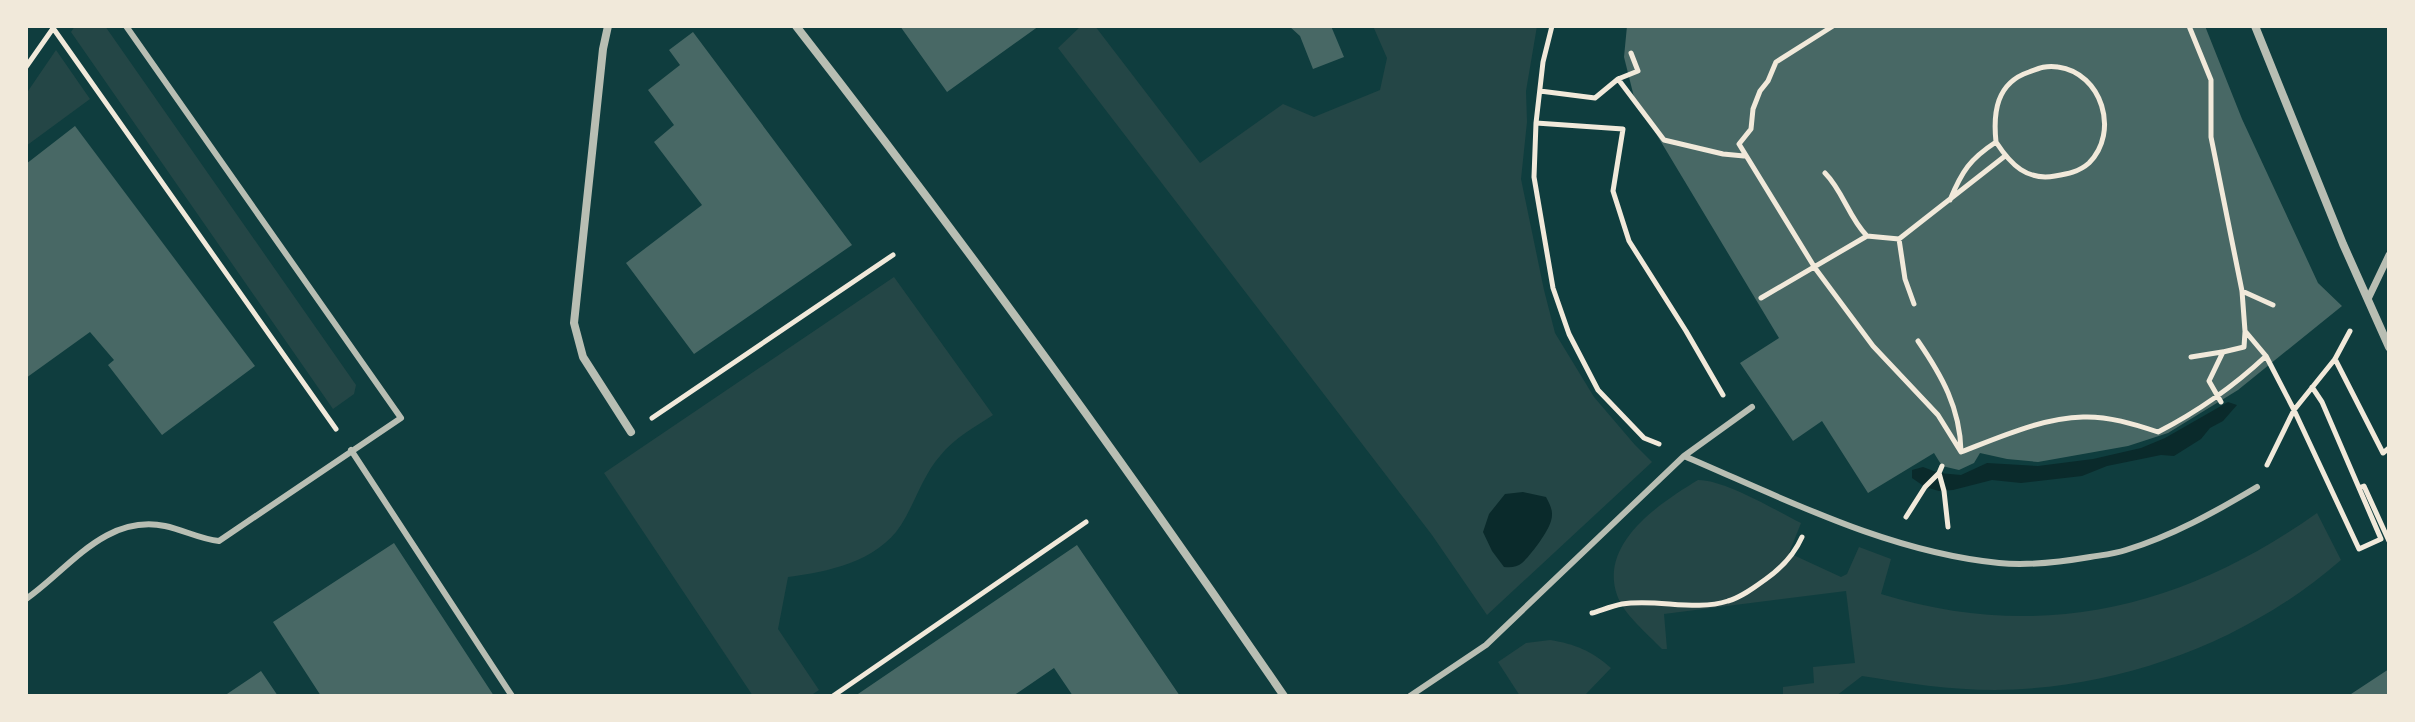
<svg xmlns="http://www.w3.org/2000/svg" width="2415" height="722" font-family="'Titillium Web',sans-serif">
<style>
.green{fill:#244646}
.water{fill:#0a2a2b}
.building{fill:#486865}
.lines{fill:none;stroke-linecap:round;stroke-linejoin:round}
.path{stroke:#f1e9da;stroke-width:5}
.service{stroke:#b8beb3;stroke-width:6}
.pedestrian{stroke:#b8beb3;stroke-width:7}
.minor{stroke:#b8beb3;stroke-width:8}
</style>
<rect width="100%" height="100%" fill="#0f3d3e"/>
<!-- green -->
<path class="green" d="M 75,26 L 105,26 L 356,385 L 354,394 L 333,409 L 71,32 Z
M 1081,26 L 1095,26 L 1200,163 L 1283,104 L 1314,117 L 1380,90 L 1387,58 L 1373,26 L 1537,26 L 1526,91 L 1527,122 L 1521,179 L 1544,290 L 1555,333 L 1594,397 L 1635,445 L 1652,462 L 1487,615 L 1432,535 L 1058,48 Z
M 56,50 L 90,99 L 26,146 L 26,94 Z
M 894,277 L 993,415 C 975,427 954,438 940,456 C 923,475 915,503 901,525 C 877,562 827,572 788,577 L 778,629 L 819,690 L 810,696 L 753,696 L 604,473 Z
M 1698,480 C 1725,480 1775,510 1801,523 L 1789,553 L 1841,577 L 1847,574 L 1859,547 L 1891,559 L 1881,594 C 2041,643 2183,608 2317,513 L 2341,560 C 2247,642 2120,689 1995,690 C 1950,690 1906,683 1862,676 L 1836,696 L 1783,696 L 1783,687 L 1814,683 L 1813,667 L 1855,663 L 1846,591 L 1664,614 L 1667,649 L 1662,649 C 1647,633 1624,615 1617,595 C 1599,543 1660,503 1698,480 Z
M 1550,640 C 1575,644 1592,651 1611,668 L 1586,694 L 1588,696 L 1520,696 L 1498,662 L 1526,643 Z"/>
<!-- water -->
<path class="water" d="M 2228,402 L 2237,405 L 2223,421 L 2210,428 L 2201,439 L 2174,456 L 2161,455 L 2107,466 L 2082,476 L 2021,483 L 1992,480 L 1953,490 L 1939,491 L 1925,487 L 1912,478 L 1912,470 L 1923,467 L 1939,473 L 1961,475 L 1987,463 L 2038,466 L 2093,459 L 2141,448 L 2165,438 Z
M 1523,492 L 1546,497 C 1550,505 1554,511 1551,521 C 1548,532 1531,555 1522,563 C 1517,567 1511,568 1504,567 L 1492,551 L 1483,532 L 1489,514 L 1505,494 Z"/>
<!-- building -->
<path class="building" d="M 900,26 L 1039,26 L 947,92 Z
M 1289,26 L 1331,26 L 1344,57 L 1313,69 L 1300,36 Z
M 1627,26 L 2205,26 L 2242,119 L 2318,283 L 2342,306 L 2238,390 L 2168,433 L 2128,446 L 2038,462 L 2007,459 L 1980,453 L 1974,463 L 1959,470 L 1942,466 L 1934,453 L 1868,493 L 1822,421 L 1793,441 L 1740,363 L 1779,338 L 1634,97 L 1624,57 Z
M 693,32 L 852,245 L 694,354 L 626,263 L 702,205 L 654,142 L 674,125 L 648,90 L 680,65 L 669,50 Z
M 75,126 L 255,366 L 162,435 L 108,365 L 114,360 L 90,332 L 26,378 L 26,164 Z
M 394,543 L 494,696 L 321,696 L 273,622 Z
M 1077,545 L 1180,696 L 1073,696 L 1054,668 L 1013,696 L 855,696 Z
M 2389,669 L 2389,696 L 2348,696 Z
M 261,671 L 278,696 L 224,696 Z"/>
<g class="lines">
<!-- path -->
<path class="path" d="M 1552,26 L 1543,62 L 1536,123 L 1534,177 L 1553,288 L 1569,334 L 1598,390 L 1644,438 L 1659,444
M 1833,26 L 1776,62 L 1768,81 L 1760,91 L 1753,109 L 1751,129 L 1739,144 L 1815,268 L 1873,346 L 1938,415 L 1961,452 C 2000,437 2042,418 2083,417 C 2108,416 2134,424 2158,432 C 2197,412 2234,386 2266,356
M 2189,26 L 2211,80 L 2211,137 L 2242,291 L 2245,331 L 2266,356 L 2294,410 L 2359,549 L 2381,539 L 2322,402 L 2312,387
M 53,28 L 336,429
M 26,67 L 54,27
M 1618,79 L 1664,140 L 1723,154 L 1744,156
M 1540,91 L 1595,98 L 1618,79 L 1638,71 L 1631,53
M 1536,123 L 1623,129 L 1613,191 L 1629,241 L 1686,331 L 1723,395
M 1825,173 C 1843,191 1849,218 1867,236
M 1950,200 C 1962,171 1970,159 1996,142 C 1993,113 1996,83 2029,72 C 2039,68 2047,65 2058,67 C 2102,73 2120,132 2089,163 C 2079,172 2067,174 2055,176 C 2027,181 2011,165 1996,142
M 1899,239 L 1905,279 L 1914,304
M 2242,291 L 2273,305
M 1761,298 L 1867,236 L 1899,239 L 2005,156
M 1918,341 C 1942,376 1960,408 1961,451
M 2191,357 L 2222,352
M 2335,359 L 2383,453 L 2389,448
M 2221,402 L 2209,381 L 2223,352 L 2244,347 L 2245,332
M 652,418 L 893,255
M 2267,465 L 2294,410 L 2335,359 L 2350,331
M 1939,473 L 1942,466
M 2359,488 L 2364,486 L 2389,541
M 1906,517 L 1925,487 L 1939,473 L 1944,491 L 1948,527
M 1592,613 C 1602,610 1612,606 1622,604 C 1656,598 1695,612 1728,601 C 1742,597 1755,587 1766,579 C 1783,567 1794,555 1802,537
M 833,696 L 1086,522"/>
<!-- service -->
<path class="service" d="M 351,450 L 512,696
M 1684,456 L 1752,407
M 26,599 C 69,569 105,514 165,526 C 184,530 200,539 219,541 L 401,418 L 126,26
M 1410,696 L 1486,645 L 1684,456 C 1785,499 1888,552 1999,563 C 2029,566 2061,562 2090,557 C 2102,555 2114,554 2126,550 C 2172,536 2215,512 2257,487"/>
<!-- pedestrian -->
<path class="pedestrian" d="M 2368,299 L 2389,255"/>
<!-- minor -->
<path class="minor" d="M 608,26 L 603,49 L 574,323 L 583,357 L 631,432
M 796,26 C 966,244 1128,468 1284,696
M 2255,26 L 2343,244 L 2389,347"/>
</g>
<!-- border -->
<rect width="2415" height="722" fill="none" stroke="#f1e9da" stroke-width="56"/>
</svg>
